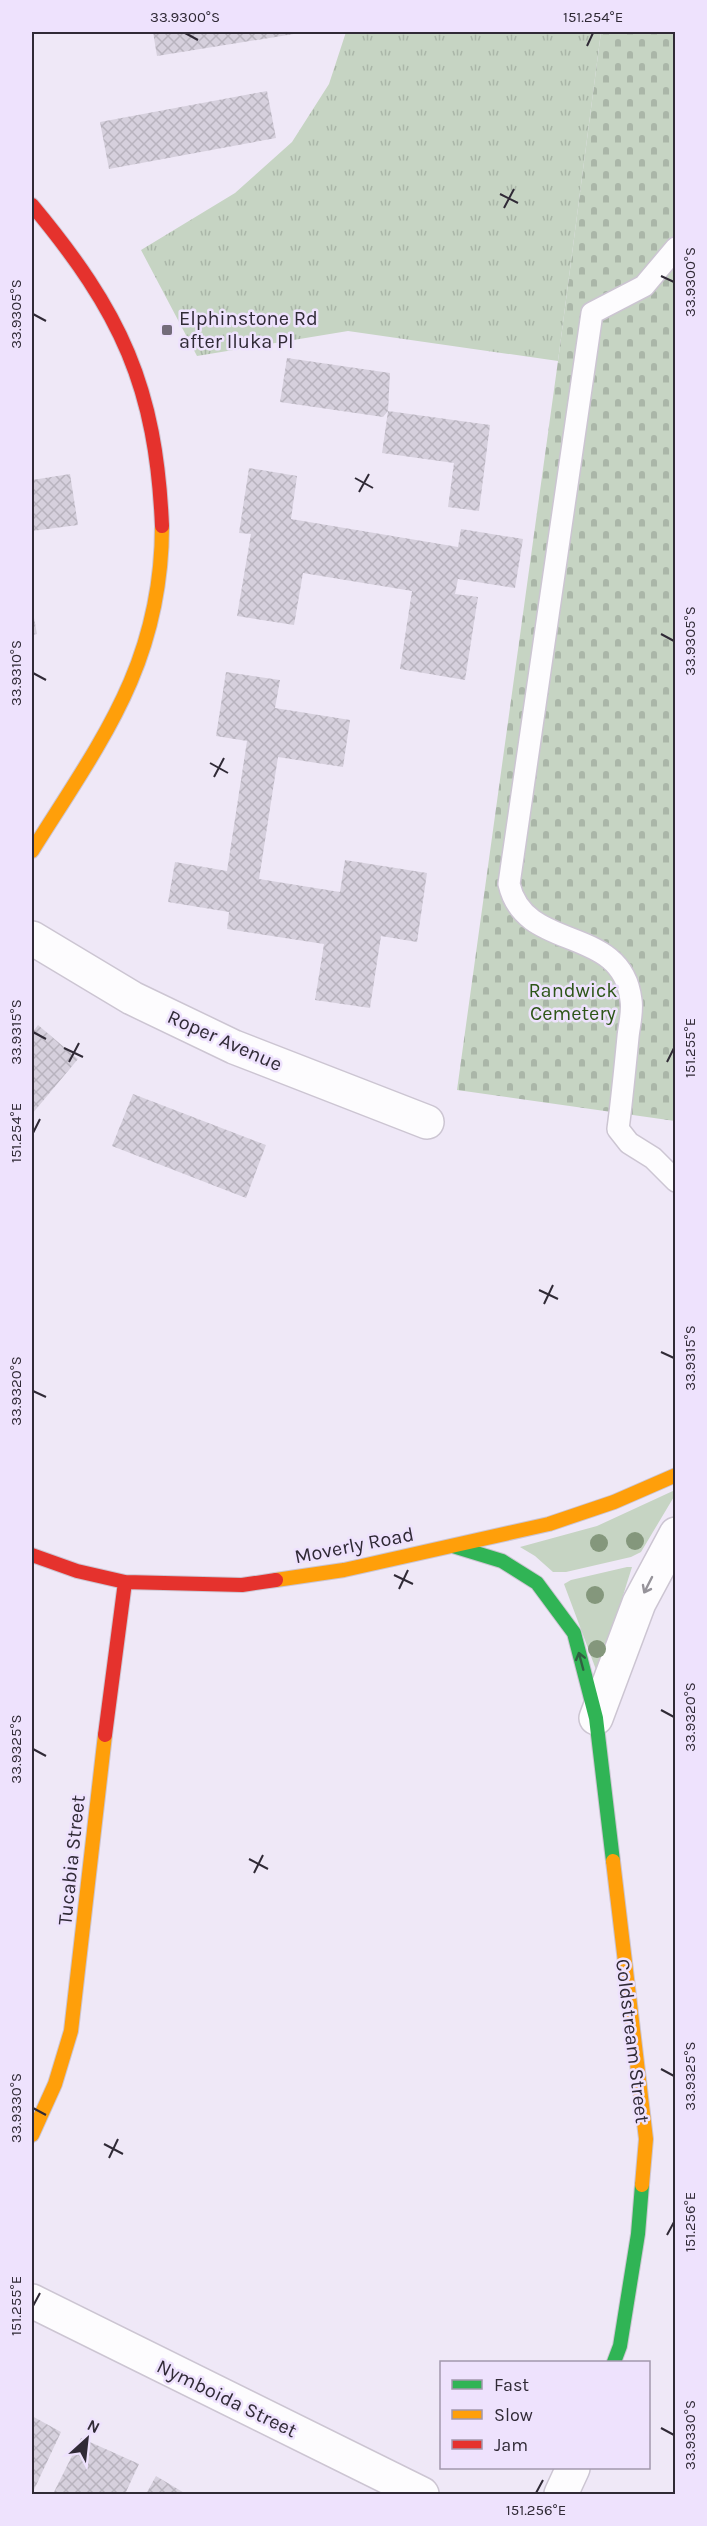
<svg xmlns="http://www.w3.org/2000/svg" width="707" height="2526" font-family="Karla,sans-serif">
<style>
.green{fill:#c6d4c3}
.cemetery{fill:url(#cemetery-stones)}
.park{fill:url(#park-tufts)}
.building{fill:url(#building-cross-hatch)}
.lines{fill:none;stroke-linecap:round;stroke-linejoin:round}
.lane-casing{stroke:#ccc5d2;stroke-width:24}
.street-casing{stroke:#ccc5d2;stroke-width:36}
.fast-casing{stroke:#ccc5d2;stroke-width:16}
.slow-casing{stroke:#ccc5d2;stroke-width:16}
.jam-casing{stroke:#ccc5d2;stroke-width:16}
.lane{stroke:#fdfcfe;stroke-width:21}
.street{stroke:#fdfcfe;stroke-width:33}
.fast{stroke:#30b455;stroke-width:14}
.slow{stroke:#ff9f0a;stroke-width:14}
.jam{stroke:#e5322d;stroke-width:14}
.tree{fill:#84977c}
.oneway{stroke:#96939a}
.oneway2{stroke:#306142}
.ticks{fill:none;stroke:#302a36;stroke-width:2}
.poi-dot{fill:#736c7a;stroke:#eee2fd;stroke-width:2}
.labels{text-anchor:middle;stroke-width:5;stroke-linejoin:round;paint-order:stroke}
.poi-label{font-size:20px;fill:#302a36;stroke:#eee2fd;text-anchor:start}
.park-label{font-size:20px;fill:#2d5518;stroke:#eee2fd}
.street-label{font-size:20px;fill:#302a36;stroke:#eee2fd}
.neatline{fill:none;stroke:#302a36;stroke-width:2}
.ticks-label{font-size:15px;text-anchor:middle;fill:#302a36}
</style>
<defs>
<pattern id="cemetery-stones" width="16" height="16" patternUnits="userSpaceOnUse" patternTransform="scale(1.5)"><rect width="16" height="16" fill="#c6d4c3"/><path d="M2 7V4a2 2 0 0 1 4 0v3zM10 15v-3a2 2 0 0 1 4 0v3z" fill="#aab6a8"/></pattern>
<pattern id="park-tufts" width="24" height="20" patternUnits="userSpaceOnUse" patternTransform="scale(1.5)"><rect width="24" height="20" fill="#c6d4c3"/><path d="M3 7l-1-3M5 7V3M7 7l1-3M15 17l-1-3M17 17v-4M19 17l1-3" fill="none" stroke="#aab6a8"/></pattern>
<pattern id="building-cross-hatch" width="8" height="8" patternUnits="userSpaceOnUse" patternTransform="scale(1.5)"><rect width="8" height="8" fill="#d6d0dd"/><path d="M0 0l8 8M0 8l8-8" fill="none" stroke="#b8b3be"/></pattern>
</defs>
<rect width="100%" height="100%" fill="#efe8f7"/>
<!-- green -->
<path class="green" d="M 675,1490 L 675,1495 L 641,1552 L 631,1557 L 566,1572 L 553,1572 L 535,1556 L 520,1547 L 597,1526 Z
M 627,1567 L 632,1567 L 598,1675 L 564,1584 L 571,1580 Z"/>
<!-- cemetery -->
<path class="cemetery" d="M 601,32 L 675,32 L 675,1121 L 457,1090 L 558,361 Z"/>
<!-- park -->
<path class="park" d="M 346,32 L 601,32 L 558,361 L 348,331 L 197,356 L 141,250 L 235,193 L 292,142 L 329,84 Z"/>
<!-- building -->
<path class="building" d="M 153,32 L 300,32 L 300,33 L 157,56 Z
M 267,91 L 276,138 L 109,169 L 100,122 Z
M 287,358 L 390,373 L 388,411 L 383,417 L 280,402 Z
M 388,411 L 490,425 L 479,511 L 448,507 L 454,463 L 382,453 Z
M 249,468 L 297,476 L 291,519 L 458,547 L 461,529 L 523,539 L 515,588 L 458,579 L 455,594 L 478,597 L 465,680 L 400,669 L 412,591 L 303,573 L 294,625 L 237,616 L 251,534 L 239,533 Z
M 70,474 L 78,525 L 32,531 L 32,480 Z
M 32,607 L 37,634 L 32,635 Z
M 226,672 L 280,680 L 275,708 L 350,720 L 343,767 L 278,757 L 259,879 L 340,892 L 345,860 L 427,873 L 417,942 L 381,936 L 370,1008 L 315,1000 L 324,944 L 227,929 L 229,912 L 168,902 L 175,862 L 227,871 L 247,741 L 216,736 Z
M 38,1025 L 78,1059 L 32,1114 L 32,1033 Z
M 133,1094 L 266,1145 L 246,1198 L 112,1146 Z
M 32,2416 L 61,2432 L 32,2494 Z
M 81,2438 L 139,2464 L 125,2494 L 53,2494 Z
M 156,2476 L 186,2494 L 146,2494 Z"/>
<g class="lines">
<!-- lane casing -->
<g class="lane-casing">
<path id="lane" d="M 676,248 L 644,286 L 592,313 L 509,884 C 525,954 622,923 631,1000 C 633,1012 629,1026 628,1037 C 625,1068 622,1099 618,1129 L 629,1143 L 653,1158 L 676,1181"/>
</g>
<!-- street casing -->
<g class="street-casing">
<path id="street" d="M 32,938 L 132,998 L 234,1047 L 427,1122
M 596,1718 L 639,1603 L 676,1534
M 32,2301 L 422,2494
M 561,2494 L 573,2468"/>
</g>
<!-- fast casing -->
<g class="fast-casing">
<path id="fast" d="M 453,1546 L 502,1561 L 537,1583 L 574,1633 L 596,1718 L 613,1861
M 614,2362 L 620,2346 L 638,2234 L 642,2185"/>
</g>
<!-- slow casing -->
<g class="slow-casing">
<path id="slow" d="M 32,851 C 101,741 162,663 162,526
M 276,1580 L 344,1570 L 549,1524 L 614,1502 L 676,1475
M 613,1861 L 646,2139 L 642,2185
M 32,2135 L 55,2084 L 71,2031 L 105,1735"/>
</g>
<!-- jam casing -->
<g class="jam-casing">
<path id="jam" d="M 32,205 C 121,312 156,386 162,526
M 32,1555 L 77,1571 L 125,1582 L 242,1585 L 276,1580
M 105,1735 L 125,1582"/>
</g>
<!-- lane -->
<use href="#lane" class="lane"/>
<!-- street -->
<use href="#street" class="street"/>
<!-- fast -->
<use href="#fast" class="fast"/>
<!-- slow -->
<use href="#slow" class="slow"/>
<!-- jam -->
<use href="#jam" class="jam"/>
</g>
<!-- trees -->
<g class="tree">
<circle cx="635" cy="1541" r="9"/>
<circle cx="599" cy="1543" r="9"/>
<circle cx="595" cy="1595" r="9"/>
<circle cx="597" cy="1649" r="9"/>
</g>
<!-- one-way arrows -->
<defs><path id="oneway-shaft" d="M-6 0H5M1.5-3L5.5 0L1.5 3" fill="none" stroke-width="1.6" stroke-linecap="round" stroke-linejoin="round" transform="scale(1.5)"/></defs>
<use class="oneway" href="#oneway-shaft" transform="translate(648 1585) rotate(117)"/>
<use class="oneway2" href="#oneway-shaft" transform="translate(581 1661) rotate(-105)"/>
<!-- ticks -->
<path class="ticks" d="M 185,33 L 198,40M 587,46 L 593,33M 500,194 L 518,203M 504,208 L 514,189M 661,276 L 674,282M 33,314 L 46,321M 355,478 L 373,488M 359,492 L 369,474M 661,634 L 674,641M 33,673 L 46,680M 210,763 L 228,773M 214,777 L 224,758M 33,1032 L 46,1039M 64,1048 L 83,1057M 69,1062 L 79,1043M 667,1062 L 674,1048M 33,1133 L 40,1119M 539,1290 L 558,1299M 544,1304 L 553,1285M 661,1352 L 674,1358M 33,1391 L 46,1397M 394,1575 L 413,1584M 399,1589 L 408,1570M 661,1710 L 674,1717M 33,1749 L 46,1756M 249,1859 L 268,1869M 254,1873 L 263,1855M 661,2069 L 674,2076M 33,2108 L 46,2115M 104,2144 L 123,2154M 109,2158 L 118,2139M 667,2235 L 674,2222M 33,2306 L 40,2293M 661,2428 L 674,2435M 536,2493 L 543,2480"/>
<!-- markers -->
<rect class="poi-dot" x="161" y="324" width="12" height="12" rx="3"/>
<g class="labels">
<!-- poi labels -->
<g class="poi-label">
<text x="179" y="325">Elphinstone Rd<tspan x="179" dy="23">after Iluka Pl</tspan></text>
</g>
<!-- park labels -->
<g class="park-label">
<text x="573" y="997">Randwick<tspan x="573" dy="23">Cemetery</tspan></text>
</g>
<!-- street labels -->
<g class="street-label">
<text transform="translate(225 1040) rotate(24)" y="7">Roper Avenue</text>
<text transform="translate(354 1545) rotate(-11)" y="7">Moverly Road</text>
<text transform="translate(71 1860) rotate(-84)" y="7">Tucabia Street</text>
<text transform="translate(633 2041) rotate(83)" y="7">Coldstream Street</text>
<text transform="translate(227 2398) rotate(26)" y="7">Nymboida Street</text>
</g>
</g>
<!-- border -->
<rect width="707" height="2526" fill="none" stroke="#eee2fd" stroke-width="66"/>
<!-- legend -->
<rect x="440" y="2361" width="210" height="108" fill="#eee2fd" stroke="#a298ad" stroke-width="1.5"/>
<rect x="452" y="2380" width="30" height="9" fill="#30b455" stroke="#a298ad" stroke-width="1.5"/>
<text x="494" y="2391" font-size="18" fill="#302a36">Fast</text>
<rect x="452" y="2410" width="30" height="9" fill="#ff9f0a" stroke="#a298ad" stroke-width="1.5"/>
<text x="494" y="2421" font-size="18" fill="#302a36">Slow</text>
<rect x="452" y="2440" width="30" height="9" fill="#e5322d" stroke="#a298ad" stroke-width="1.5"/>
<text x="494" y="2451" font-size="18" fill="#302a36">Jam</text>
<!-- north arrow -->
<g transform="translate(87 2439) rotate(27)" stroke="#eee2fd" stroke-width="4.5" paint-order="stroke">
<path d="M0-4.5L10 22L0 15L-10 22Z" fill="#302a36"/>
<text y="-9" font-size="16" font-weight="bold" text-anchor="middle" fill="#302a36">N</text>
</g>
<rect x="33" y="33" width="641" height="2460" class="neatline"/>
<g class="ticks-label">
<text x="185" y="22">33.9300°S</text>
<text x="593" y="22">151.254°E</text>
<text transform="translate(690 282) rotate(-90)" y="5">33.9300°S</text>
<text transform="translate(16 314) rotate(-90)" y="5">33.9305°S</text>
<text transform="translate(690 641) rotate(-90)" y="5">33.9305°S</text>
<text transform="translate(16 673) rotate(-90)" y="5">33.9310°S</text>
<text transform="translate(16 1032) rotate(-90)" y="5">33.9315°S</text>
<text transform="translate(690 1048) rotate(-90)" y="5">151.255°E</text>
<text transform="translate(16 1133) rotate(-90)" y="5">151.254°E</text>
<text transform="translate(690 1358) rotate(-90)" y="5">33.9315°S</text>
<text transform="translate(16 1391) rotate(-90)" y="5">33.9320°S</text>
<text transform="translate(690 1717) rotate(-90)" y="5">33.9320°S</text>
<text transform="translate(16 1749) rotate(-90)" y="5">33.9325°S</text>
<text transform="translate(690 2076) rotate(-90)" y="5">33.9325°S</text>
<text transform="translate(16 2108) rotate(-90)" y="5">33.9330°S</text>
<text transform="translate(690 2222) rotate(-90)" y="5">151.256°E</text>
<text transform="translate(16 2306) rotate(-90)" y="5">151.255°E</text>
<text transform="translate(690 2435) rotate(-90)" y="5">33.9330°S</text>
<text x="536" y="2515">151.256°E</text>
</g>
</svg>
